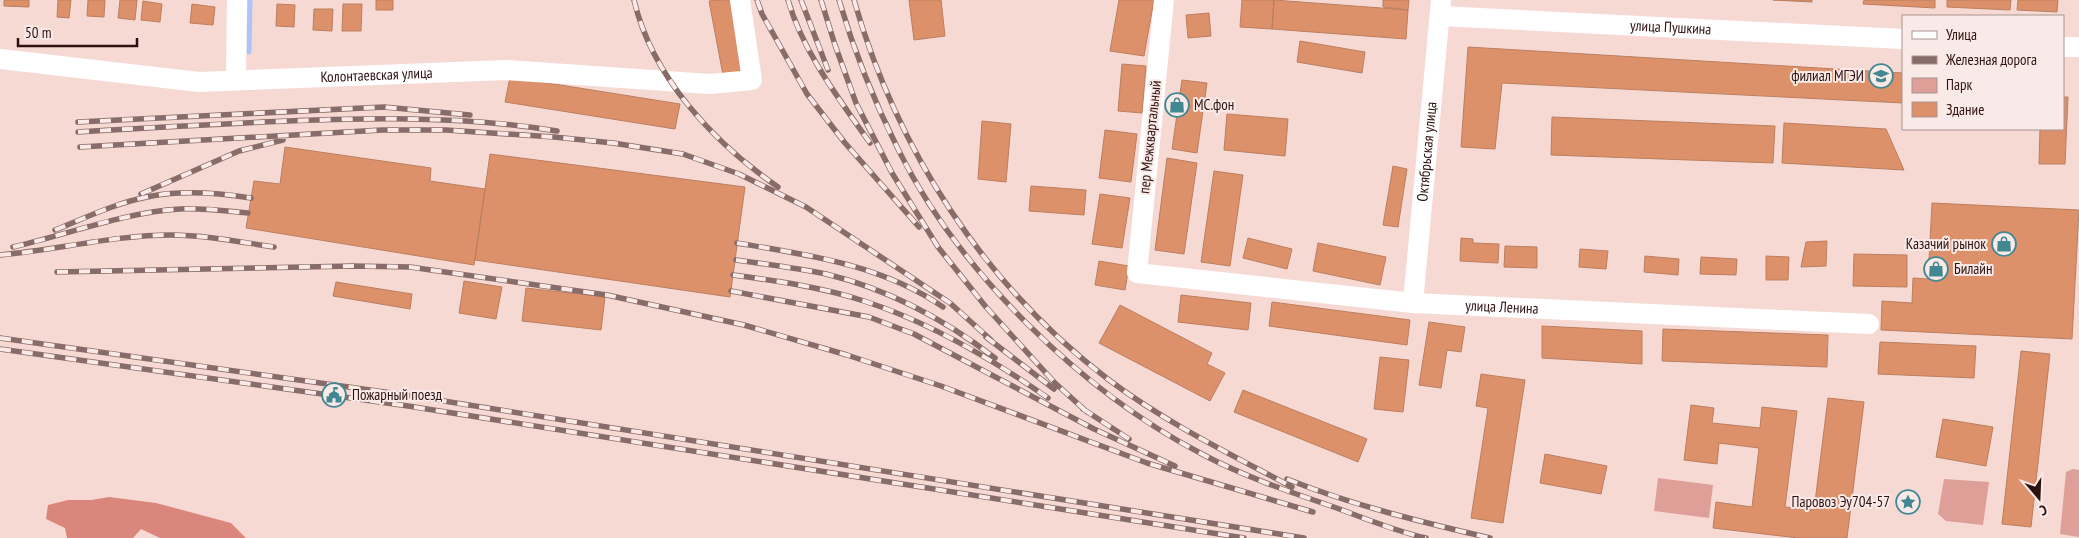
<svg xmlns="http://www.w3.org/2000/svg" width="2079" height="538" font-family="'PT Sans Narrow',sans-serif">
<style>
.green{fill:#dd9f97}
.forest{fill:#da867c}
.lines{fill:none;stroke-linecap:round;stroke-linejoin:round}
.stream{stroke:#acc3fc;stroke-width:5}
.building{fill:#dc916b;stroke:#bb7e5f}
.minor{stroke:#fff;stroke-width:20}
.rail-casing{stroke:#886c68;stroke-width:5.5}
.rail{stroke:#faeae7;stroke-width:4;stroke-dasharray:11;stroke-linecap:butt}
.labels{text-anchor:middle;stroke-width:4;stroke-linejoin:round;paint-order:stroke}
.street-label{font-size:15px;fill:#2c110f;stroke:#faeae7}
.poi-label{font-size:15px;fill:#2c110f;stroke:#faeae7;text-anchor:end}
</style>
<rect width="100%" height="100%" fill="#f7d9d4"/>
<!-- green -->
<path class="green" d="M 2073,469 L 2079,470 L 2079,537 L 2060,534 L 2066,472 Z
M 1658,478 L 1713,485 L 1709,518 L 1654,511 Z
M 1944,479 L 1989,482 L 1983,525 L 1946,521 L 1938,514 Z"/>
<!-- forest -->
<path class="forest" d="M 109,497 L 156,503 L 231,523 L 246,538 L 160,538 L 141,529 L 133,538 L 67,538 L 65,528 L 46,519 L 48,505 L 68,500 L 91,500 Z"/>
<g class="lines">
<!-- stream -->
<path class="stream" d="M 249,52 L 250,0"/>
</g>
<!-- building -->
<path class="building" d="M 4,0 L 29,0 L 29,7 L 4,6 Z
M 58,0 L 71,0 L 69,18 L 57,17 Z
M 88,0 L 105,0 L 104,17 L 87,16 Z
M 120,0 L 137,0 L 135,20 L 118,18 Z
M 376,0 L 393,0 L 393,10 L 376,10 Z
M 716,0 L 731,0 L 743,71 L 723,75 L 709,1 Z
M 909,0 L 941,0 L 945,36 L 914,40 Z
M 1119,0 L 1154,0 L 1144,56 L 1110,51 Z
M 1242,0 L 1274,0 L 1272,29 L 1240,27 Z
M 1274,0 L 1408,10 L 1406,39 L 1272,29 Z
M 1383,0 L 1409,0 L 1408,10 L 1383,7 Z
M 1773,0 L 1812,0 L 1812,2 Z
M 1864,0 L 1935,0 L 1935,8 L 1863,4 Z
M 1947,0 L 2011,0 L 2010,10 L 1947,7 Z
M 2018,0 L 2058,0 L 2057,12 L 2017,10 Z
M 143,1 L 162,4 L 160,22 L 141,20 Z
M 192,4 L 215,7 L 213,25 L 190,23 Z
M 277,4 L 295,5 L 294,27 L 276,26 Z
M 343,4 L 362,4 L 361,31 L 342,31 Z
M 314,9 L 333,9 L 332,31 L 313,30 Z
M 1209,13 L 1211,36 L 1188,38 L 1186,15 Z
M 1300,41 L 1365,52 L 1362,73 L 1297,62 Z
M 1468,47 L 1903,73 L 1903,103 L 1502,83 L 1495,149 L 1461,147 Z
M 1122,64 L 1146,66 L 1142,113 L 1118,111 Z
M 510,77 L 680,104 L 675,129 L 505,102 Z
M 1182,80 L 1207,83 L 1197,153 L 1172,149 Z
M 2063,97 L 2068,97 L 2065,164 L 2039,164 L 2040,129 L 2063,129 Z
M 1227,114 L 1288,119 L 1285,156 L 1224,150 Z
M 1552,117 L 1775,126 L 1773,163 L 1551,155 Z
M 982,121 L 1011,124 L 1006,182 L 978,179 Z
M 1784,123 L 1886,129 L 1904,170 L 1782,163 Z
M 1105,130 L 1137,134 L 1131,182 L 1099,178 Z
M 285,147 L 431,168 L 430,181 L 485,189 L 474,265 L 246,228 L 254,181 L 280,184 Z
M 490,154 L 745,187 L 730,297 L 475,260 Z
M 1167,158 L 1197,163 L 1184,254 L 1155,250 Z
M 1393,166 L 1407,169 L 1398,227 L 1383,225 Z
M 1214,171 L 1243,175 L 1230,266 L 1201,262 Z
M 1031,186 L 1086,190 L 1084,215 L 1029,211 Z
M 1100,194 L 1130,198 L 1122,248 L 1092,244 Z
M 1932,203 L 2079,210 L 2072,339 L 1881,330 L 1882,301 L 1912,303 L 1913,278 L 1928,279 Z
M 1248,238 L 1292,249 L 1287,269 L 1243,258 Z
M 1461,238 L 1473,239 L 1473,243 L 1499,244 L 1498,263 L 1460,261 Z
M 1827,241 L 1826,266 L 1801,267 L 1806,242 Z
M 1318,243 L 1386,257 L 1380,285 L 1313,271 Z
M 1505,246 L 1537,247 L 1537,268 L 1504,267 Z
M 1580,249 L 1608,251 L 1606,269 L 1579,267 Z
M 1854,254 L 1907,255 L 1907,287 L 1853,286 Z
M 1645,256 L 1679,259 L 1678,275 L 1644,272 Z
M 1766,256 L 1789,257 L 1788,280 L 1766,280 Z
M 1701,257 L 1737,259 L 1736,275 L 1700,274 Z
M 1099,261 L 1129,266 L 1125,290 L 1095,285 Z
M 464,281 L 502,287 L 496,319 L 459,313 Z
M 336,282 L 412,294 L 410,309 L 333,296 Z
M 526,288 L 605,297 L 601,330 L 522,321 Z
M 1181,295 L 1251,303 L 1248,330 L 1178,322 Z
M 1272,302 L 1410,320 L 1407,345 L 1269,326 Z
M 1120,305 L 1212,353 L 1207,364 L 1225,373 L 1210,401 L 1099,343 Z
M 1429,322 L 1465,327 L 1461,352 L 1447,350 L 1441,388 L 1419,385 Z
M 1542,326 L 1642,331 L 1642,364 L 1542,358 Z
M 1663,329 L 1828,335 L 1827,367 L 1662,361 Z
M 1880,342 L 1976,346 L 1974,378 L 1878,374 Z
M 2021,351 L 2050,354 L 2031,527 L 2002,524 Z
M 1380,357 L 1409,360 L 1403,412 L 1374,409 Z
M 1481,374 L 1525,380 L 1503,523 L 1471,518 L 1488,408 L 1476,406 Z
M 1243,390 L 1367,439 L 1358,462 L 1234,412 Z
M 1828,398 L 1864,402 L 1847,538 L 1798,538 L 1713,528 L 1716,502 L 1752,507 L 1759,448 L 1719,443 L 1717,464 L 1684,460 L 1691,405 L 1714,408 L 1712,423 L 1760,428 L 1762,407 L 1797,411 L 1785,507 L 1814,510 Z
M 1943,419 L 1993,427 L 1986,466 L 1936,457 Z
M 1545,454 L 1607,466 L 1601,494 L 1540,483 Z"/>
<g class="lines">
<!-- minor -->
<g class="minor">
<path id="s1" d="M 1164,0 L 1137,273 L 1413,303 L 1869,324"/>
<path id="s2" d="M 1440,16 L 1903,39"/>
<path d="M 2063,47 L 2079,47"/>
<path id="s3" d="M 0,59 L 199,82 L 506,70 L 710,84 L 752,80 L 740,0"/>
<path d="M 236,79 L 237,0"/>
<path id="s4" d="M 1413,303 L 1441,0"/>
</g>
<!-- rail casing -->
<g class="rail-casing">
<path id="rail" d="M 634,0 C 652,77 714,143 778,187
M 757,0 L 762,14 L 807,94 L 845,143 L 919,227
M 788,0 C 803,52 839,99 870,143
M 801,0 L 828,70
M 821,0 L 835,45 L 856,103 L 892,173 L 938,247 L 986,307 L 1055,383 L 1087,412
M 839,0 C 854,51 874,101 898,149 C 958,271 1081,391 1202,454 C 1243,476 1287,491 1331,506 C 1362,517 1394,531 1426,538
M 854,0 C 897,150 984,285 1109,380 C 1165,422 1230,454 1292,487
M 78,122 L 384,107 L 470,115
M 78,132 C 140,128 202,125 263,122 C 361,118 460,115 557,131
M 80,147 L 382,130 L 446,130 L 554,137 L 613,143 L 683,154 L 739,174 L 806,207 L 950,303 L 991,340
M 141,194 L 239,151 L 283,140
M 55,230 C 87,217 118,202 152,196 C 185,190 219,193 251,198
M 737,243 C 809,255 882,265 943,307
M 13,247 C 66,235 125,212 180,209 C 203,208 226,211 248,213
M 0,255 C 57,250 114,235 171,235 C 205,235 240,242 274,247
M 736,260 C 766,264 796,268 826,274 C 888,289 944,319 995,358
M 57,272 L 353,266 L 410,267 L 607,295 L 744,325 L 847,355 L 941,386 L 1147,463 L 1313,512
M 733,275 C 777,281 822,287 864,301 C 929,322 992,359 1048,398
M 731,291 L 869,317 L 914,334 L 1094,429 L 1175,466
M 986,337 L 1054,389
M 0,338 L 406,395 L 1304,538
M 0,349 L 408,406 L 1244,538
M 1083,409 L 1129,439
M 1287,479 C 1352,505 1421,522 1490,538"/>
</g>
<!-- rail -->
<use href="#rail" class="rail"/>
</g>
<!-- icons -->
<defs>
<g id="university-ring" transform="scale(1.25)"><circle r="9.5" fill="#faeae7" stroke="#418892" stroke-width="1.5"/><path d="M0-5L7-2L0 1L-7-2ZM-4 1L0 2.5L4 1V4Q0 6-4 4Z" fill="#418892"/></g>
<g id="shop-ring" transform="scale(1.25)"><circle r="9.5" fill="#faeae7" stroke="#418892" stroke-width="1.5"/><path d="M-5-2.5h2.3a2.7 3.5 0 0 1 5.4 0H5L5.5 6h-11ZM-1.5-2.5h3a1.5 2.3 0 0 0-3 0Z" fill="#418892"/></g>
<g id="civic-ring" transform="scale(1.25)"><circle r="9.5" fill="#faeae7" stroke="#418892" stroke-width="1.5"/><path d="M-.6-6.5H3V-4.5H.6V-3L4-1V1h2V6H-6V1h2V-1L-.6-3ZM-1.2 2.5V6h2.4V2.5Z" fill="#418892"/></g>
<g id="sight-ring" transform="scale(1.25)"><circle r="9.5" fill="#faeae7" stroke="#418892" stroke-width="1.5"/><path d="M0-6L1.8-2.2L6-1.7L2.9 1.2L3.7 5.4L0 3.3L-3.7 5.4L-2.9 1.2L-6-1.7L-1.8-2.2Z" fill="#418892"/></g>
</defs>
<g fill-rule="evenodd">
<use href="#university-ring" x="1881" y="76"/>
<use href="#shop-ring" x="1177" y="105"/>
<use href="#shop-ring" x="2004" y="244"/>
<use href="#shop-ring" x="1936" y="269"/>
<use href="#civic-ring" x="334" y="395"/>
<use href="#sight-ring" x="1908" y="502"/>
</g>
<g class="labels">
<!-- street labels -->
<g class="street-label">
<text dy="5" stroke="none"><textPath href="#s2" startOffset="231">улица Пушкина</textPath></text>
<text dy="5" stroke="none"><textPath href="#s3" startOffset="378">Колонтаевская улица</textPath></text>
<text transform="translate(1150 137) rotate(-84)" y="5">пер Межквартальный</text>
<text dy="5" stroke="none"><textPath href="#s4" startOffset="152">Октябрьская улица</textPath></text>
<text dy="5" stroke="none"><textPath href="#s1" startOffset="641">улица Ленина</textPath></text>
</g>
<!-- poi labels -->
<g class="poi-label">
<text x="1864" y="81">филиал МГЭИ</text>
<text x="1194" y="110" text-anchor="start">МС.фон</text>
<text x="1986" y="249">Казачий рынок</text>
<text x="1954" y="274" text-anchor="start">Билайн</text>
<text x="352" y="400" text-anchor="start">Пожарный поезд</text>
<text x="1890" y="507">Паровоз Эу704-57</text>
</g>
</g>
<!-- legend -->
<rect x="1902" y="15" width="162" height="115" fill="#faeae7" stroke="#a89391"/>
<rect x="1912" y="31" width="25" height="8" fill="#ffffff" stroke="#a89391"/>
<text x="1946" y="40" font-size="15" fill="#2c110f">Улица</text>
<rect x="1912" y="56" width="25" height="8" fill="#886c68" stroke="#a89391"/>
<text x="1946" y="65" font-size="15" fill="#2c110f">Железная дорога</text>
<rect x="1912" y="78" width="25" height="15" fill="#dd9f97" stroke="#a89391"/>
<text x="1946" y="90" font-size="15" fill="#2c110f">Парк</text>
<rect x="1912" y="102" width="25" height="15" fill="#dc916b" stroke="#a89391"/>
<text x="1946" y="115" font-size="15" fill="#2c110f">Здание</text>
<!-- north arrow -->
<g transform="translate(2039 498) rotate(161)" stroke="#faeae7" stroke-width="4" paint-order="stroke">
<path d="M0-4L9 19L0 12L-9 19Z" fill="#2c110f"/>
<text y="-8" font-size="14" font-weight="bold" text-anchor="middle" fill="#2c110f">С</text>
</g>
<!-- scale -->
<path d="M18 38v8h119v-8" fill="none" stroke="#2c110f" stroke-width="2.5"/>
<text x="25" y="38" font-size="15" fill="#2c110f" stroke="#faeae7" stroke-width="4" paint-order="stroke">50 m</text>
</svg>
